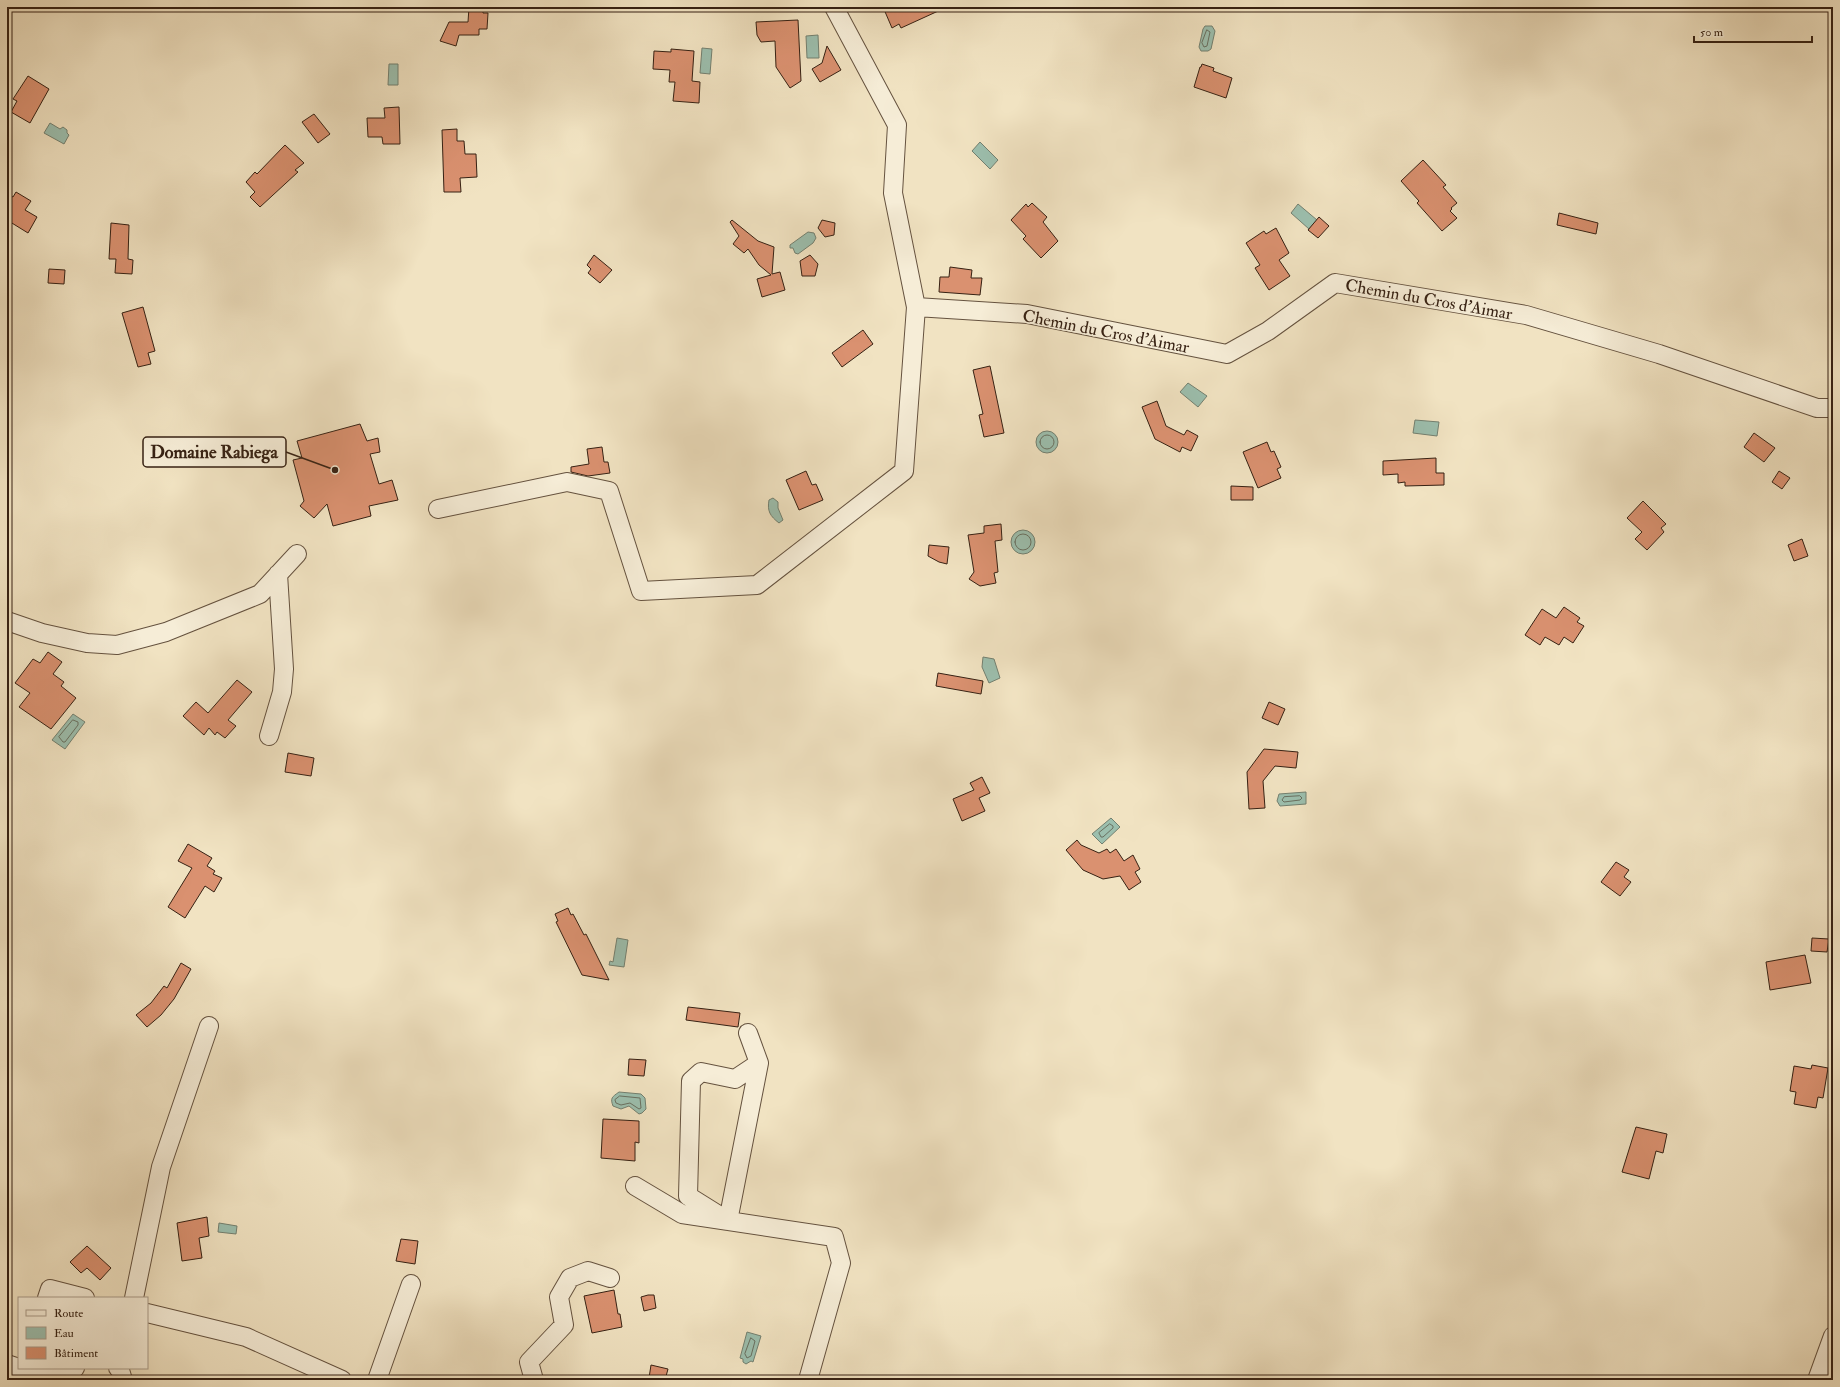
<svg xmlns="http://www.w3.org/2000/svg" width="1840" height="1387" font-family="'IM FELL Double Pica',serif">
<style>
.water{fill:#9cbfae;stroke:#738070}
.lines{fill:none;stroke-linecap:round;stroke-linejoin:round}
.shore{stroke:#697060;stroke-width:1}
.building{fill:#da9170;stroke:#362113}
.minor-casing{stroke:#65523f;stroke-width:20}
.minor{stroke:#f6edd7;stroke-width:18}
.labels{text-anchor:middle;stroke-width:3;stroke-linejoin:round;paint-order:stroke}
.street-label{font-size:17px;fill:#362113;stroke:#f6edd7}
.leader{fill:none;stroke:#362113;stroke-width:1.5}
.callout-dot{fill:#362113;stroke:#f6edd7;stroke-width:1.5}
.callout{fill:#f6edd7;stroke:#362113;stroke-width:1.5}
.callout-label{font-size:18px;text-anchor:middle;font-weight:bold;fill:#362113}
</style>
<rect width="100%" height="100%" fill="#f1e3c2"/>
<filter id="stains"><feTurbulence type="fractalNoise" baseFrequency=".005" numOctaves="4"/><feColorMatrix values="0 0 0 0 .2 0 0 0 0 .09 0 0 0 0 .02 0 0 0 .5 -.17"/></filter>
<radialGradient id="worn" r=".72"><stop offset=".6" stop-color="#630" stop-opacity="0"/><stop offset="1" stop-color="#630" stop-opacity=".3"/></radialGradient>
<!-- water -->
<path class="water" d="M 1205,26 L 1212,26 L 1215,31 L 1211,49 L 1208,51 L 1201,51 L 1199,47 L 1203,29 Z
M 818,35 L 819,58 L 807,58 L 806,36 Z
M 702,48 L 712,49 L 710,74 L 700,73 Z
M 389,64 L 398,64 L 398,85 L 388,85 Z
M 50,123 L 60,129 L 63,127 L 67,130 L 67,133 L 69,135 L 64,144 L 44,133 Z
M 980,142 L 998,160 L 990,169 L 972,151 Z
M 1298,204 L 1317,220 L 1309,229 L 1291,213 Z
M 808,232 L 814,233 L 816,238 L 813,243 L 798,254 L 795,253 L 793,248 L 790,248 L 790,245 Z
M 1188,383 L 1207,396 L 1198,407 L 1180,392 Z
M 1415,420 L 1439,422 L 1437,436 L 1413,433 Z
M1036 442a11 11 0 1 1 22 0a11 11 0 1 1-22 0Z
M 773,498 L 778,502 L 778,508 L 783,520 L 779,523 C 770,516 767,511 769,500 Z
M1011 542a12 12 0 1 1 24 0a12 12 0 1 1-24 0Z
M 983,657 L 994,659 L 1000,678 L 989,683 L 982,667 Z
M 73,714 L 85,722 L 65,749 L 52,740 Z
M 1306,792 L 1306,804 L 1280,806 L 1277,801 L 1279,794 Z
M 1111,818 L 1120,827 L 1102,844 L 1092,834 Z
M 617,938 L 628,940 L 624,967 L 609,965 L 610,961 L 613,962 Z
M 619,1092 L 641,1094 L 645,1098 L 646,1109 L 642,1113 L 639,1114 L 629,1106 L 621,1109 L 613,1106 C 610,1098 612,1097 619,1092 Z
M 219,1223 L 237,1226 L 236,1234 L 218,1232 Z
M 747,1332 L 761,1336 L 753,1362 L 751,1361 L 746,1364 L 743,1362 L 743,1359 L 740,1358 Z"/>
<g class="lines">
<!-- shore -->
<path class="shore" d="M 1207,30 L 1210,32 L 1207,46 L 1204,47 L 1202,43 Z
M1040 442a7 7 0 1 1 14 0a7 7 0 1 1-14 0Z
M1015 542a8 8 0 1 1 16 0a8 8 0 1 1-16 0Z
M 73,720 L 78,722 L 78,725 L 65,742 L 63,742 L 59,737 Z
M 1300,796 L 1302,798 L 1300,800 L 1284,802 L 1282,800 L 1284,797 Z
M 1110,824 L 1113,826 L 1113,828 L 1103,837 L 1101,837 L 1099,833 Z
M 620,1096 L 640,1098 L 641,1108 L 639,1109 L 630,1103 L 621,1105 L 616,1103 L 615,1100 Z
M 751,1338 L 755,1341 L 751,1356 L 747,1358 L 745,1354 Z"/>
</g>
<!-- building -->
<path class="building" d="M 469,7 L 483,7 L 483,13 L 488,13 L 487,29 L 479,29 L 479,35 L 459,35 L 456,46 L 440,41 L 449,22 L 468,22 Z
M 883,7 L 947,7 L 901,28 L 899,24 L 892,28 Z
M 798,20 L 801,81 L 790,88 L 776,67 L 775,41 L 761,42 L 757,35 L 756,22 Z
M 827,46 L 841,70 L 820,82 L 812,69 L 822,63 Z
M 671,49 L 694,51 L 692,81 L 700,82 L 699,103 L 673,101 L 675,82 L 669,82 L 670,70 L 653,69 L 654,51 L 671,52 Z
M 1202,64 L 1214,68 L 1213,71 L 1232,78 L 1226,98 L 1194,87 L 1200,67 L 1201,67 Z
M 28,76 L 49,89 L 30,123 L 11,112 L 17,101 L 13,99 Z
M 399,107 L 400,144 L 383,144 L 382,137 L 368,137 L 367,118 L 385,118 L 384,108 Z
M 314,114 L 330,134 L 318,143 L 302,122 Z
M 457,129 L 457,141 L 464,141 L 465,154 L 476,154 L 477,177 L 460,178 L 461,192 L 444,192 L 442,130 Z
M 285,145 L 304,163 L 295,170 L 298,172 L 260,207 L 250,197 L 255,192 L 246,182 L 255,172 L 257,174 Z
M 1423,160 L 1446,185 L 1443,187 L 1457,203 L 1451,208 L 1452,209 L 1450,211 L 1457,218 L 1442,231 L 1417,203 L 1419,201 L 1401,181 Z
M 16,192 L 31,201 L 25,210 L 37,217 L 28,233 L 7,220 L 7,194 L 13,197 Z
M 1032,203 L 1047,217 L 1043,222 L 1058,241 L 1041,258 L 1023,239 L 1026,236 L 1011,220 L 1026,204 L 1028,207 Z
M 1559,213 L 1598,223 L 1596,234 L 1557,225 Z
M 1319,217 L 1329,226 L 1318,238 L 1308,230 Z
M 732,220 L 758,241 L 774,247 L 772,274 L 780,272 L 785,290 L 762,297 L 757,279 L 771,275 L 759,265 L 748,249 L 744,253 L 733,244 L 739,236 L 730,222 Z
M 822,220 L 835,223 L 834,235 L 825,237 L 818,228 Z
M 111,223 L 129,225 L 128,259 L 133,260 L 132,274 L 115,273 L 116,259 L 109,259 Z
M 1276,228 L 1289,253 L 1279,260 L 1290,276 L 1269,290 L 1255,268 L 1260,265 L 1246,243 L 1264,231 L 1266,234 Z
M 594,255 L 612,270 L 600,283 L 588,273 L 591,269 L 587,265 Z
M 810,255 L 818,264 L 815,276 L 802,276 L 800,261 Z
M 950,267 L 972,270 L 971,278 L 982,278 L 980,295 L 939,292 L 940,277 L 949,277 Z
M 49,269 L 65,270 L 64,284 L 48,283 Z
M 143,307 L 155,351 L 148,353 L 151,364 L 138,367 L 122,313 Z
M 863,330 L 873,344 L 842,367 L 832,353 Z
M 990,366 L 1004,433 L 984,437 L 979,415 L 983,414 L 973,370 Z
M 1157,401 L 1166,426 L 1184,435 L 1187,430 L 1198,436 L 1191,451 L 1182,447 L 1180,452 L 1155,439 L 1142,407 Z
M 360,424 L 367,441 L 378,438 L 380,452 L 370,454 L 379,484 L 392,480 L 398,500 L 369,506 L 371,516 L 333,526 L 327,504 L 314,518 L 300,506 L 304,501 L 293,460 L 302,458 L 297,441 Z
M 1754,433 L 1775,448 L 1764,462 L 1744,447 Z
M 1267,442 L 1271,452 L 1274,451 L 1281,467 L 1277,469 L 1281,478 L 1258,488 L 1243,452 Z
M 602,447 L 604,462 L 608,462 L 610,473 L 588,476 L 571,472 L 571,467 L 589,464 L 587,449 Z
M 1436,458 L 1436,473 L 1444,473 L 1444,485 L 1405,486 L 1405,482 L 1398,483 L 1398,474 L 1383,475 L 1383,461 Z
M 806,471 L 812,485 L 816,484 L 823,500 L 799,510 L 786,480 Z
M 1779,471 L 1790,478 L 1782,489 L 1772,482 Z
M 1231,486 L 1253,487 L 1253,500 L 1231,500 Z
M 1643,501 L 1666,524 L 1661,528 L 1664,532 L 1647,550 L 1635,539 L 1642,532 L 1627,518 Z
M 1001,524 L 1002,540 L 995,541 L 998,572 L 994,573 L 996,583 L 980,586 L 969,579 L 974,572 L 968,535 L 984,533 L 984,526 Z
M 1802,539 L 1808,556 L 1794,561 L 1788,545 Z
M 929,545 L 949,547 L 947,564 L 939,562 L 928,556 Z
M 1564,607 L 1580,618 L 1577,622 L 1584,626 L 1573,643 L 1564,637 L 1559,645 L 1545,637 L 1540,645 L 1525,635 L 1542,609 L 1556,618 Z
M 48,652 L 62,662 L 53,674 L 64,682 L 61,686 L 76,698 L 51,729 L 19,707 L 30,693 L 15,683 L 33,659 L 40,663 Z
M 938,673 L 983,681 L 981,694 L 936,686 Z
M 237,680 L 252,692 L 228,720 L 236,726 L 225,738 L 217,732 L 215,735 L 209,728 L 204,735 L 183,716 L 196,702 L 208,713 Z
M 1269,702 L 1285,709 L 1278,725 L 1262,718 Z
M 1264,749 L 1298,752 L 1296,768 L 1275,766 L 1263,781 L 1265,808 L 1249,809 L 1247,772 Z
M 288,753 L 314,758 L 311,776 L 285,772 Z
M 982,777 L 990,793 L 979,798 L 985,811 L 962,821 L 953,799 L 974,790 L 970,783 Z
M 1077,840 L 1081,845 L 1099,853 L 1107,849 L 1110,853 L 1116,849 L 1124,861 L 1133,855 L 1140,869 L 1135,872 L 1141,882 L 1129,890 L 1120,876 L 1103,879 L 1083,870 L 1066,850 Z
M 188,844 L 212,858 L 207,866 L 215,871 L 213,874 L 222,878 L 214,892 L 205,886 L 185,918 L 168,907 L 192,868 L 178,861 Z
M 1616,862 L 1629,870 L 1624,877 L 1631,882 L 1620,896 L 1601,882 Z
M 568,908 L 571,915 L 573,914 L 584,935 L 586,934 L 609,980 L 582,975 L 556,922 L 558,921 L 555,914 Z
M 1812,938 L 1829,939 L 1827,952 L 1811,951 Z
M 1805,955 L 1811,983 L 1770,990 L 1766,962 Z
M 181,963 L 191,969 L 174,999 L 161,1015 L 147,1027 L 136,1015 L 151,1003 L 164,986 L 167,988 Z
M 688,1007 L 740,1013 L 738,1027 L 686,1020 Z
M 629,1059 L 646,1060 L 644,1076 L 628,1075 Z
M 1812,1065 L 1828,1068 L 1823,1098 L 1818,1097 L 1816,1108 L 1794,1104 L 1796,1092 L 1790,1091 L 1794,1066 L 1811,1069 Z
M 603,1119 L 639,1121 L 639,1143 L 635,1142 L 635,1161 L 601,1158 Z
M 1636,1127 L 1667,1134 L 1663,1153 L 1656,1151 L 1649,1179 L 1622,1172 Z
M 207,1217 L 209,1236 L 199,1238 L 202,1258 L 182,1261 L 177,1223 Z
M 401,1239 L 418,1241 L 415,1264 L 396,1261 Z
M 87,1246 L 111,1268 L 100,1280 L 87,1268 L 81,1273 L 70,1262 Z
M 614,1290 L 618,1314 L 620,1314 L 622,1327 L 592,1333 L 584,1296 Z
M 648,1295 L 654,1295 L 656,1308 L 644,1311 L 641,1297 Z
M 651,1365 L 668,1369 L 665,1380 L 649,1378 Z"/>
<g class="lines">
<!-- minor casing -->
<g class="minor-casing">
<path id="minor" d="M 916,307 L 1027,314 L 1227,354 L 1268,331 L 1335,283 L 1526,315 L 1659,354 L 1817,408 L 1833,408
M 438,509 L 567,482 L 609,491 L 641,591 L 757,585 L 904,471 L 916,307 L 893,193 L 897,125 L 834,7
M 7,621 L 42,633 L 87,643 L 117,645 L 166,632 L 260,594 L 297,554
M 269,736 L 282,692 L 284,669 L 278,574
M 748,1033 L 759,1063 L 735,1079 L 701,1072 L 691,1081 L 688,1196 L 728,1221 L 759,1063
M 635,1186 L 682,1214 L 834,1237 L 841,1263 L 808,1380
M 47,1298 L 50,1289 L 85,1298
M 134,1298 L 161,1167 L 209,1026
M 147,1313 L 246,1337 L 342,1380
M 7,1364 L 22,1369 L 60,1376 L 75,1368
M 118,1368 L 120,1370 L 123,1380
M 377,1380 L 411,1284
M 534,1380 L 529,1362 L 564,1325 L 559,1297 L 570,1278 L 588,1271 L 610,1278
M 1817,1380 L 1833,1336"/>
</g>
<!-- minor -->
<use href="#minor" class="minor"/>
</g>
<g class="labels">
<!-- street labels -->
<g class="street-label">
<text transform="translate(1429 299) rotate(10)" y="6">Chemin du Cros d'Aimar</text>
<text transform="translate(1106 331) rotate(11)" y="6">Chemin du Cros d'Aimar</text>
</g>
</g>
<!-- callouts -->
<path class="leader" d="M335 470L286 452"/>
<circle class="callout-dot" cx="335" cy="470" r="4"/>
<rect class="callout" x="143" y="437" width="143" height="30" rx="4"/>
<g class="callout-label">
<text x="214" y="458">Domaine Rabiega</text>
</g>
<!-- margin -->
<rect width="1840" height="1387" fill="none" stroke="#f1e3c2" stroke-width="24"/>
<rect x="8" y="8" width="1824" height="1371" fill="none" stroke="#362113" stroke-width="2"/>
<rect x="12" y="12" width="1816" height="1363" fill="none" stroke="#362113"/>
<!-- legend -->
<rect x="18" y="1297" width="130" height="72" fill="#f6edd7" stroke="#a99b89"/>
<rect x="26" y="1310" width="20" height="6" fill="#f6edd7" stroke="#a99b89"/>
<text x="54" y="1317" font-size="12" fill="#362113">Route</text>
<rect x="26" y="1327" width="20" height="12" fill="#9cbfae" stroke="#a99b89"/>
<text x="54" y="1337" font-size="12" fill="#362113">Eau</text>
<rect x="26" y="1347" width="20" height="12" fill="#da9170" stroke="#a99b89"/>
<text x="54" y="1357" font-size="12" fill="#362113">Bâtiment</text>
<!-- scale -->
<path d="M1694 36v6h118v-6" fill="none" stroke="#362113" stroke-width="2"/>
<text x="1700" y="36" font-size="12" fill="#362113" stroke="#f6edd7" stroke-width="3" paint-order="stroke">50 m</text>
<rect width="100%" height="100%" filter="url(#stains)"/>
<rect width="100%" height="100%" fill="url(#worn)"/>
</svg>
